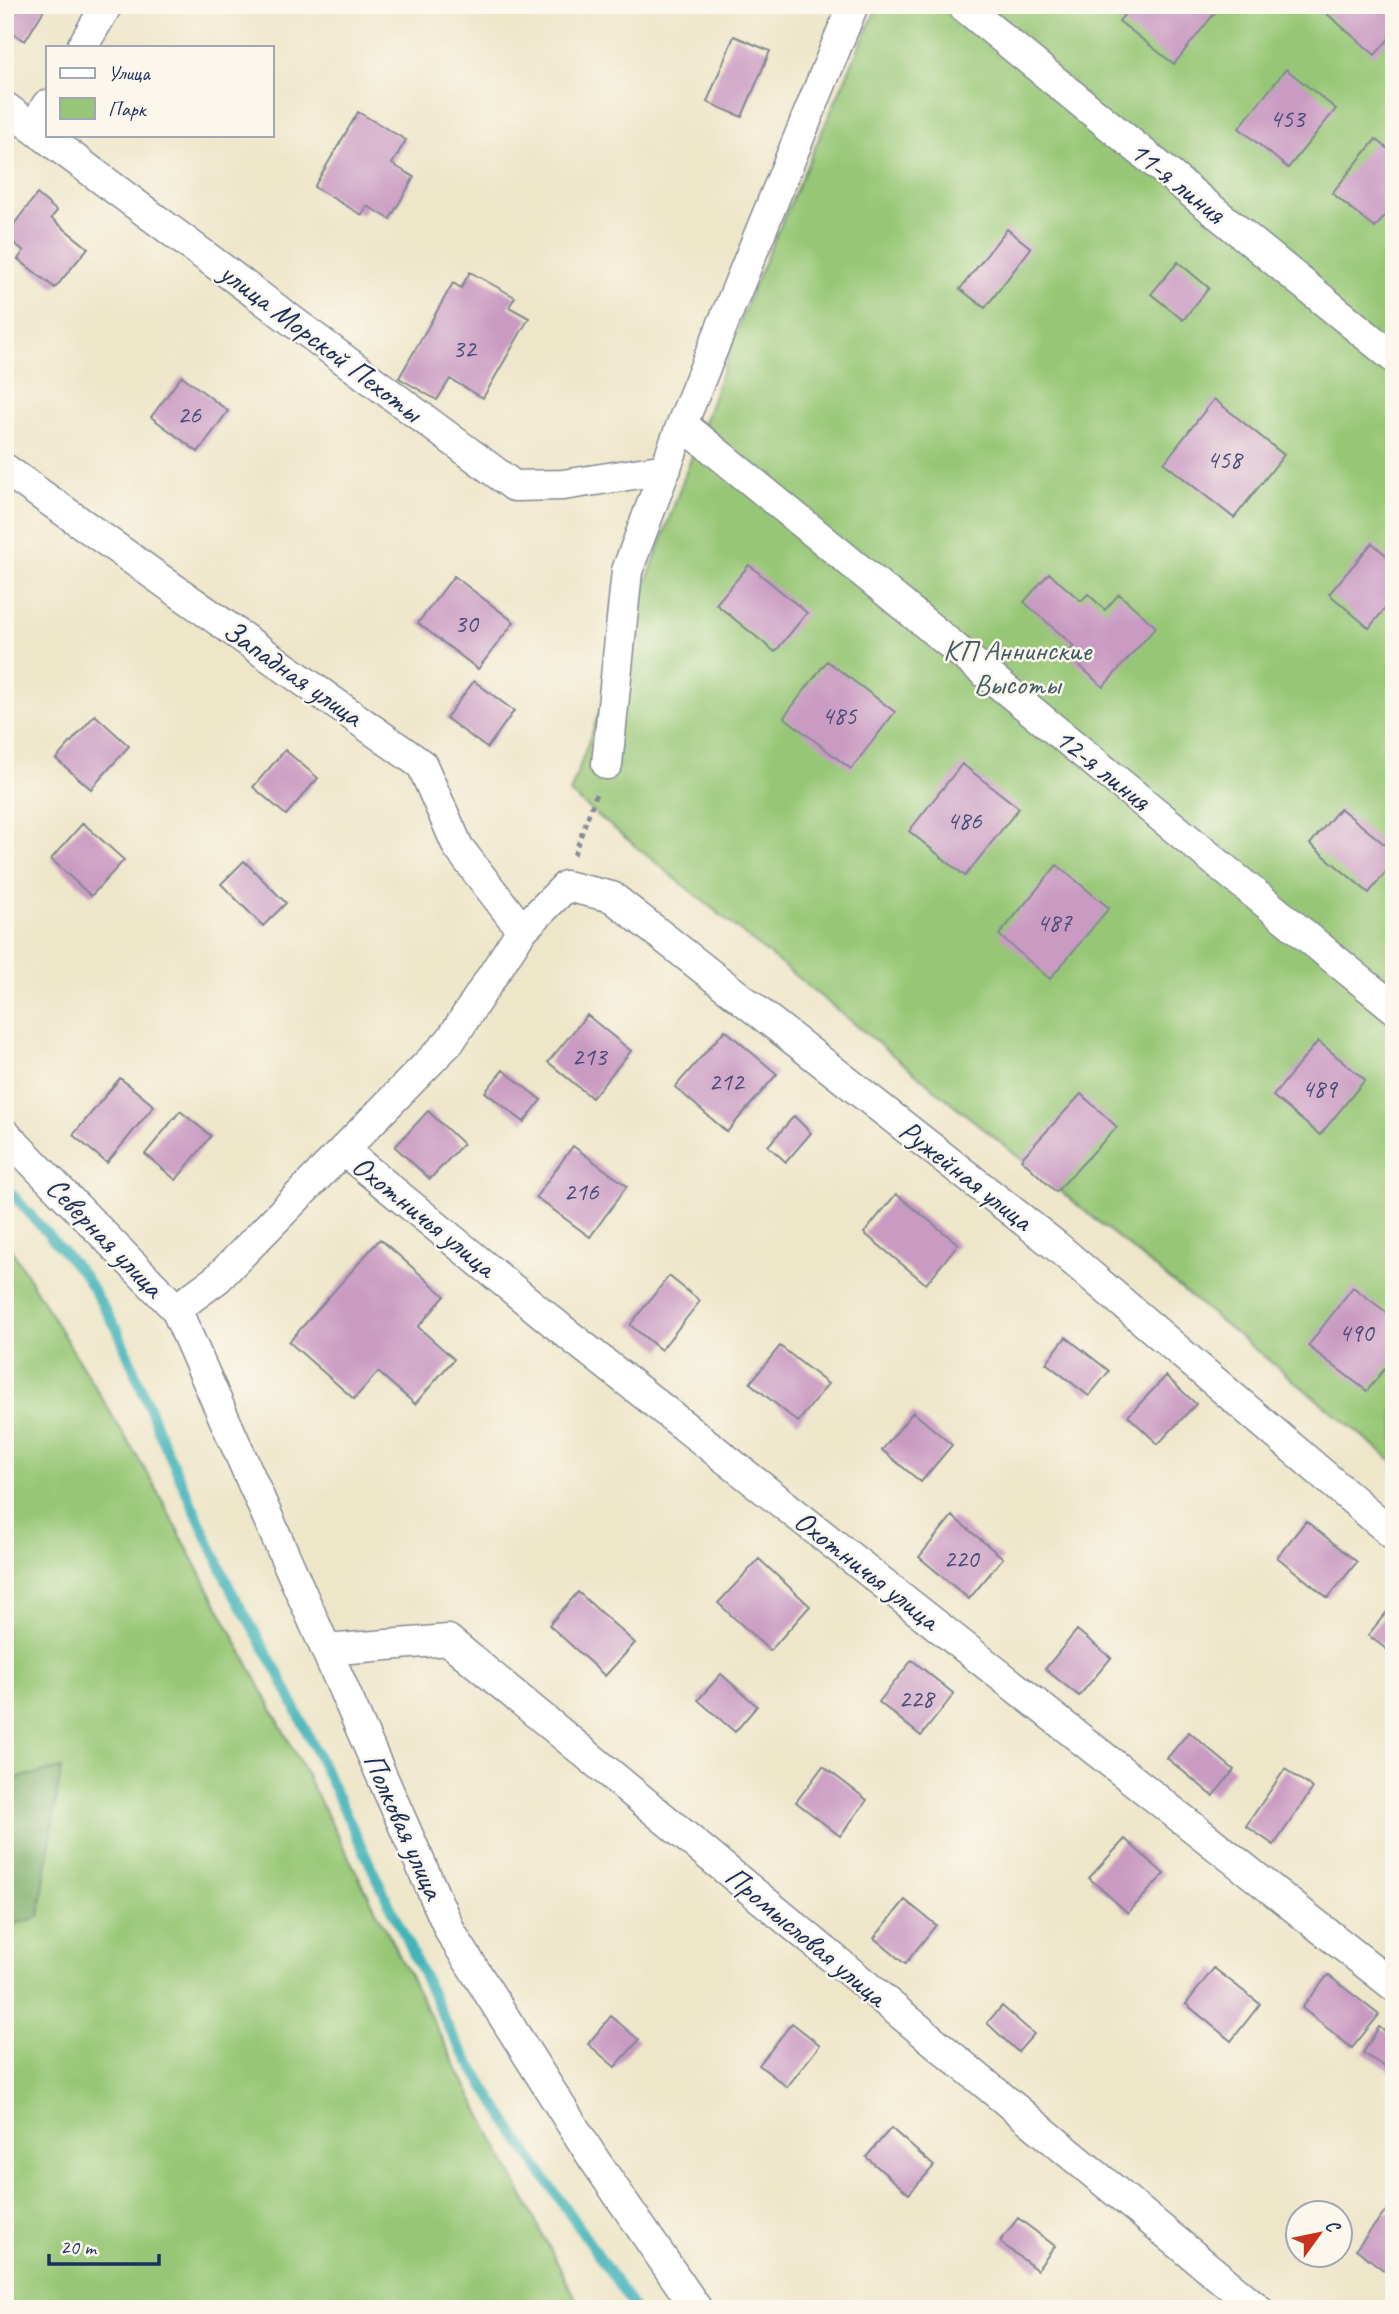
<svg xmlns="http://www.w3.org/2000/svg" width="1399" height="2314" font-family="Caveat,sans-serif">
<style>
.green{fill:#97c776;stroke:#597b6a;stroke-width:2}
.forest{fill:#79ac67;stroke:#4a6e62;stroke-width:2}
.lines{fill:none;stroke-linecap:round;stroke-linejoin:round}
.stream{stroke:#44b4ba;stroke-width:10}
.building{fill:#c99ac2}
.minor-casing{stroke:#848a94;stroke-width:33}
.path{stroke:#848a94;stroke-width:4.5;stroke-dasharray:5 5;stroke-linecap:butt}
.minor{stroke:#fff;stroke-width:30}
.labels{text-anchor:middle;stroke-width:5;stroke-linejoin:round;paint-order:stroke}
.number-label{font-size:26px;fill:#464a77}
.street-label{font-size:30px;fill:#1b2f5e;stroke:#fbf7ec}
.park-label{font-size:30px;fill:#405d65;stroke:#fbf7ec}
</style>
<rect width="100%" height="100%" fill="#fbf7ec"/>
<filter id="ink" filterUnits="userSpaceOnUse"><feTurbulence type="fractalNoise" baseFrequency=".0143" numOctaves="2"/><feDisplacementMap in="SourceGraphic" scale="14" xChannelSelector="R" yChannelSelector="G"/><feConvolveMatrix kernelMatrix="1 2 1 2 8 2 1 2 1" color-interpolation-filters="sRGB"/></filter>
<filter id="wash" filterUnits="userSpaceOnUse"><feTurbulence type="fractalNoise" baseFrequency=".00686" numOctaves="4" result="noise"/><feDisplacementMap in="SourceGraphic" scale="28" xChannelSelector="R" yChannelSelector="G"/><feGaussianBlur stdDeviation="1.57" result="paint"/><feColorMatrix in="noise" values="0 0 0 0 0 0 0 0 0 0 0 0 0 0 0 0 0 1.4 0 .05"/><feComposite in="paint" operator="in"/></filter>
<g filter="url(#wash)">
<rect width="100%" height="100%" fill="#eee6c9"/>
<!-- green -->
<path class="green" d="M 878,5 L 1394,5 L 1394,1462 L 570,793 L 752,290 Z
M 5,1239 L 151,1479 L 305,1772 L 581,2309 L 5,2309 L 5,1927 L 39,1916 L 61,1768 L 5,1781 Z"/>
<!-- forest -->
<path class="forest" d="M 61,1768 L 39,1917 L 5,1927 L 5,1781 Z"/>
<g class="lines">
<!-- stream -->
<path class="stream" d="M 5,1186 L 84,1275 L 118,1331 L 161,1437 L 230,1588 L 279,1674 L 451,2033 L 514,2133 L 635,2309"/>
</g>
<g id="blocks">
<!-- building -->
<path class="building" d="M 5,5 L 47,5 L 25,41 L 5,28 Z
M 1132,5 L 1221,5 L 1174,64 L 1119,21 Z
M 1332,5 L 1393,5 L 1394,33 L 1375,55 L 1326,13 Z
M 734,36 L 770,51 L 742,117 L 707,102 Z
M 1286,69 L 1336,109 L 1288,168 L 1239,128 Z
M 358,112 L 406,140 L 392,164 L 414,177 L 390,219 L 367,206 L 362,215 L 314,187 Z
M 1376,139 L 1394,154 L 1394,205 L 1375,228 L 1332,193 Z
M 37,194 L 57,211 L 51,218 L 88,248 L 55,288 L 18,259 L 24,251 L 5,236 Z
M 1007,229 L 1031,248 L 985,308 L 960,289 Z
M 1178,262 L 1209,288 L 1183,320 L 1151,294 Z
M 470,272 L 515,297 L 509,307 L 529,318 L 483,398 L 450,379 L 437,400 L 399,378 L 453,283 L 461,288 Z
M 182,376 L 228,411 L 198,452 L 151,417 Z
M 1214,399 L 1284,455 L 1234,518 L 1164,463 Z
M 1372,543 L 1394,562 L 1394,598 L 1369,628 L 1329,594 Z
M 749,565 L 807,613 L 775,652 L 716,604 Z
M 1049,573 L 1081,601 L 1088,594 L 1105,610 L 1119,594 L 1156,627 L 1103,687 L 1067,654 L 1074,646 L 1024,602 Z
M 454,576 L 514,622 L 478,669 L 418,623 Z
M 827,661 L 895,712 L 851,769 L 784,717 Z
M 474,681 L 514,711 L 487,748 L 446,718 Z
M 95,715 L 129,746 L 91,789 L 56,759 Z
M 285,750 L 318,778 L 286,815 L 253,787 Z
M 962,764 L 1019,808 L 965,876 L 909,831 Z
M 1340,808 L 1394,852 L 1394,862 L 1369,893 L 1310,844 Z
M 83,823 L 124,860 L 91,896 L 51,859 Z
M 244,861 L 286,903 L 263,926 L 221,884 Z
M 1057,865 L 1109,908 L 1050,979 L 999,935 Z
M 587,1015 L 631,1051 L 592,1098 L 548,1062 Z
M 725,1030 L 777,1074 L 727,1132 L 675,1087 Z
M 1318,1041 L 1365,1080 L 1320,1135 L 1273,1096 Z
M 503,1070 L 541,1100 L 524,1122 L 485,1092 Z
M 120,1078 L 154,1106 L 107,1163 L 73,1135 Z
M 1081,1094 L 1117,1127 L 1056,1192 L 1021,1159 Z
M 180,1111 L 211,1136 L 176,1180 L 145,1154 Z
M 428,1111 L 463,1144 L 430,1179 L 395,1147 Z
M 794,1116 L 811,1133 L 786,1162 L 768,1146 Z
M 573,1146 L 627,1186 L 590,1237 L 536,1197 Z
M 896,1194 L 958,1244 L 926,1284 L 864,1233 Z
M 380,1239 L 445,1296 L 418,1327 L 454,1359 L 415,1404 L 378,1372 L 354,1399 L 289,1342 Z
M 669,1276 L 700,1301 L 661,1350 L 630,1325 Z
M 1353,1287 L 1394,1318 L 1394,1357 L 1367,1391 L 1308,1346 Z
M 1066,1337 L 1109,1371 L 1089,1396 L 1046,1363 Z
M 780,1346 L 828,1384 L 798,1422 L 750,1383 Z
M 1166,1376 L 1196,1404 L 1158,1444 L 1128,1416 Z
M 913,1412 L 952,1445 L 921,1482 L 882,1450 Z
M 952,1516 L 1003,1558 L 969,1599 L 919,1557 Z
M 1306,1521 L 1357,1562 L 1328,1598 L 1277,1557 Z
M 759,1559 L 810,1606 L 770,1651 L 718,1603 Z
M 578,1592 L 635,1643 L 605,1676 L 549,1625 Z
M 1394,1603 L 1394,1655 L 1368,1635 Z
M 1077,1630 L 1111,1658 L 1079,1696 L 1045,1669 Z
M 912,1660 L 954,1694 L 921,1736 L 879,1702 Z
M 721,1674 L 757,1706 L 735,1732 L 698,1700 Z
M 1189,1732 L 1234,1770 L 1213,1796 L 1167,1758 Z
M 823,1766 L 867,1800 L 840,1836 L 796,1802 Z
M 1285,1769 L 1313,1788 L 1274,1845 L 1246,1826 Z
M 1125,1839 L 1164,1874 L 1128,1913 L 1089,1878 Z
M 905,1900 L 936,1925 L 905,1964 L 874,1938 Z
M 1214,1968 L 1260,2004 L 1231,2041 L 1186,2004 Z
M 1328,1975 L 1379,2015 L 1352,2048 L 1302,2008 Z
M 1002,2006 L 1034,2034 L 1018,2052 L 987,2023 Z
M 611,2016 L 639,2040 L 615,2067 L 588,2044 Z
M 792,2023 L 820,2045 L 787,2087 L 759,2065 Z
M 1379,2027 L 1394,2037 L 1394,2073 L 1363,2053 Z
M 891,2128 L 934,2166 L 909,2194 L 866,2157 Z
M 1386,2211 L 1394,2217 L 1394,2278 L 1356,2249 Z
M 1018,2218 L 1055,2246 L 1037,2270 L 1000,2242 Z"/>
</g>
</g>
<g filter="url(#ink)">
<use href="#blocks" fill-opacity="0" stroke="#848a94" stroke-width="2"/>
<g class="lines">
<!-- minor casing -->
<g class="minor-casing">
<path id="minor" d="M 962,5 L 1394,358
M 82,47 L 107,5
M 5,107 L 514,486 L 563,485 L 666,469
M 34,127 L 47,105
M 682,424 L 1394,1008
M 5,469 L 422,765 L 458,847 L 522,930
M 607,764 L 627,571 L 682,424 L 853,5
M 5,1134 L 176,1309 L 451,1933 L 593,2158 L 697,2309
M 343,1150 L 565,1332 L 1394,1986
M 176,1309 L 217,1279 L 450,1041 L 522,930 L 566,886 L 612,897 L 1055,1245 L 1394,1535
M 326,1650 L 448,1640 L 1258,2309"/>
</g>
<!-- path -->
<path class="path" d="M 574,855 L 596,794"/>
<!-- minor -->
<use href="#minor" class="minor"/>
</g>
</g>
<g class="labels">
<!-- number labels -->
<g class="number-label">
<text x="1287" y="127">453</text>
<text x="464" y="357">32</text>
<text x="189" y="423">26</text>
<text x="1224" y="468">458</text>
<text x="466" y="632">30</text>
<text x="839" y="724">485</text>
<text x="964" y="829">486</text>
<text x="1054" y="931">487</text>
<text x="589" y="1065">213</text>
<text x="726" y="1090">212</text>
<text x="1319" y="1097">489</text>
<text x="581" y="1200">216</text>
<text x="1356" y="1341">490</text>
<text x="961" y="1567">220</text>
<text x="916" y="1707">228</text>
</g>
<!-- street labels -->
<g class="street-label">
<text transform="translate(1178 182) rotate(39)" y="10">11-я линия</text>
<text transform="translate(321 342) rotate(37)" y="10">улица Морской Пехоты</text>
<text transform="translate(293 673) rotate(35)" y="10">Западная улица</text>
<text transform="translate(1103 769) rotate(39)" y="10">12-я линия</text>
<text transform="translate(966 1175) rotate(38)" y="10">Ружейная улица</text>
<text transform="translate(424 1216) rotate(39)" y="10">Охотничья улица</text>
<text transform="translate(105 1237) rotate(46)" y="10">Северная улица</text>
<text transform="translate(867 1570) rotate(38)" y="10">Охотничья улица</text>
<text transform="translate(404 1826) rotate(66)" y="10">Полковая улица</text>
<text transform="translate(806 1936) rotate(40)" y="10">Промысловая улица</text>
</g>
<!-- park labels -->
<g class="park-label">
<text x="1017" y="660">КП Аннинские<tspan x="1017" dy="34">Высоты</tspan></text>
</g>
</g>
<!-- margin -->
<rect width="1399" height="2314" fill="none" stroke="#fbf7ec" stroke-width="28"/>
<!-- legend -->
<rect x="46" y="46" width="228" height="91" fill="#fbf7ec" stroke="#a1a7b3" stroke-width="2"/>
<rect x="60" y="68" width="35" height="10" fill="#ffffff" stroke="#a1a7b3" stroke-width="2"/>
<text x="108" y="80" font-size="21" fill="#1b2f5e">Улица</text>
<rect x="60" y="98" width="35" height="21" fill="#97c776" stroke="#a1a7b3" stroke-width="2"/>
<text x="108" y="116" font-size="21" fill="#1b2f5e">Парк</text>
<!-- north arrow -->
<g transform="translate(1319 2234) rotate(57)"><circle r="33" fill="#fbf7ec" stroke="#a1a7b3" stroke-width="2"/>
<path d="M0-5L12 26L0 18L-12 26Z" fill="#c8321e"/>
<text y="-10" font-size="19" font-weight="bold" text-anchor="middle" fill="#1b2f5e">С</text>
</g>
<!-- scale -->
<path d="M49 2254v10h110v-10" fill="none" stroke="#1b2f5e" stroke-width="3.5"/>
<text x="60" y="2254" font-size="21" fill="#1b2f5e" stroke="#fbf7ec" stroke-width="5" paint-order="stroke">20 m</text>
</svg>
